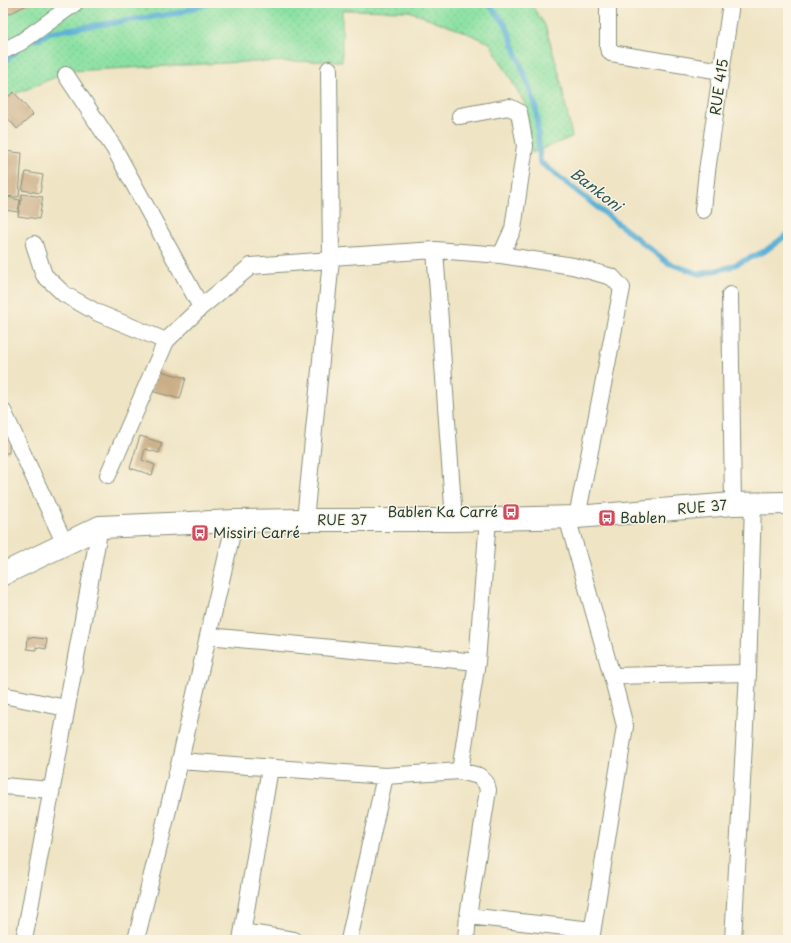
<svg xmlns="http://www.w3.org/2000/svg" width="791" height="943" font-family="'Playpen Sans',sans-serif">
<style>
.grass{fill:url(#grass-dots);stroke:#558f6c}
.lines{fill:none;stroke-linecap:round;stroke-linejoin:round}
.stream{stroke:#5ab0d6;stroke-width:5.5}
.building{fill:#cbae87}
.minor-casing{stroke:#87907c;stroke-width:18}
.secondary-casing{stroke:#87907c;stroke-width:24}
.minor{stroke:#fff;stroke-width:16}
.secondary{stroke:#fff;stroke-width:22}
.labels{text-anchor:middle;stroke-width:3;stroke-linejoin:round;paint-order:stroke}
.street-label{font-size:14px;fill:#1f3d34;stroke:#fcf5e5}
.poi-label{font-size:14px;fill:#1f3d34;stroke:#fcf5e5;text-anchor:start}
.water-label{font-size:15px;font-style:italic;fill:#2e5a5c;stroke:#fcf5e5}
</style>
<defs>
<pattern id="grass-dots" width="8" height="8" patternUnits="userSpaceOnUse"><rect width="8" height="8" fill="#8be1a3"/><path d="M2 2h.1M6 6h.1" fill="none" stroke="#78c28d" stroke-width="1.8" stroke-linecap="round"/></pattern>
</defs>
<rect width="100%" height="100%" fill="#fcf5e5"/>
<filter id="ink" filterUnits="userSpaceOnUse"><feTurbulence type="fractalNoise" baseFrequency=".025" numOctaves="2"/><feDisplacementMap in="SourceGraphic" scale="8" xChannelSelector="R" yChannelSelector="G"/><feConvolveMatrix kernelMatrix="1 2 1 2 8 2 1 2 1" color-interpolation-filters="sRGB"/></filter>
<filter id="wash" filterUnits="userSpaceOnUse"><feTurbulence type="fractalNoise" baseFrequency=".012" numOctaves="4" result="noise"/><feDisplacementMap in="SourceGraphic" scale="16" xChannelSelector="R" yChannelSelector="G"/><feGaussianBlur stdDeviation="0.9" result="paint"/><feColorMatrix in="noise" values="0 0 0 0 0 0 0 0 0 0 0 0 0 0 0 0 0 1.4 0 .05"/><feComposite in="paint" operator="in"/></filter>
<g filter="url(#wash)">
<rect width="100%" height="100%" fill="#efe4c4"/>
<!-- grass -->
<path class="grass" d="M 3,3 L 530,3 L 545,25 L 559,73 L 572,137 L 532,153 L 525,104 L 490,43 L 462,31 L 409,11 L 342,10 L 342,61 L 243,62 L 70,71 L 8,97 L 3,101 Z"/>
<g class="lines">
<!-- stream -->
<path class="stream" d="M 488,3 L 506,25 L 536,106 L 540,162 L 668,263 L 700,274 L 730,267 L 765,251 L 788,234
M 37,40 L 50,32 L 178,13 L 209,3
M 3,63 L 16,52"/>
</g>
<g id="blocks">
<!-- building -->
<path class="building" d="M 3,3 L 31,3 L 3,17 Z
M 14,92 L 33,115 L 17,129 L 3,112 L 3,101 Z
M 3,151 L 22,153 L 19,197 L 3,196 Z
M 26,172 L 43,175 L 40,193 L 22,190 Z
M 22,194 L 43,197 L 39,219 L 18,216 Z
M 7,197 L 20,200 L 18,212 L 5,210 Z
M 157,370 L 186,378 L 180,399 L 151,391 Z
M 3,430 L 9,430 L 9,453 L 3,453 Z
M 140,436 L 162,443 L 159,453 L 145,449 L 142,460 L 155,465 L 152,475 L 130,468 Z
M 28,637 L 47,639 L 46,649 L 36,647 L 36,650 L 27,649 Z"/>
</g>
</g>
<g filter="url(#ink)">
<use href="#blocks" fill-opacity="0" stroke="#87907c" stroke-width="1"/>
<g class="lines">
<!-- minor casing -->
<g class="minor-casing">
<path id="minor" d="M 608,3 L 608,48 L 611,53 L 721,71
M 3,51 L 21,42 L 75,3
M 66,75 L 114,148 L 201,307
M 460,116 L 509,107 L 519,112 L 525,146 L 513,229 L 501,255
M 703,210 L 707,171 L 731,3
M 34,244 L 44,275 L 64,294 L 98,313 L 166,341
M 435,250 L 454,520
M 331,257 L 435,250 L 501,255 L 573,266 L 612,277 L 622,288 L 577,517
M 730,295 L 733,504
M 3,411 L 65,544
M 108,475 L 166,341 L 201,307 L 251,266 L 331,260
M 567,517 L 612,676 L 625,726 L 591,940
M 305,520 L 331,260 L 329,69
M 208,636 L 477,662
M 612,676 L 748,673
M 3,695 L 66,708
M 180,761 L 385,776 L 460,771 L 479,776 L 486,783 L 488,790 L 468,916 L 466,940
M 460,771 L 477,662 L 488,519
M 3,786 L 51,790
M 468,916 L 592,930
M 243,932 L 294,940
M 24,940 L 100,527
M 136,940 L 180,761 L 208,636 L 235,521
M 241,940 L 270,768
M 349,940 L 385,776
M 733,940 L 748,673 L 753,503"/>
</g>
<!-- secondary casing -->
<g class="secondary-casing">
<path id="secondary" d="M 3,574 L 100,527 L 235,521 L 305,520 L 454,520 L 577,517 L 733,504 L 788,503"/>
</g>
<!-- minor -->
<use href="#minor" class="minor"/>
<!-- secondary -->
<use href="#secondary" class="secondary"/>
</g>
</g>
<!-- icons -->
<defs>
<g id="bus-square" transform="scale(0.9)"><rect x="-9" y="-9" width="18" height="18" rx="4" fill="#d1495b" stroke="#fcf5e5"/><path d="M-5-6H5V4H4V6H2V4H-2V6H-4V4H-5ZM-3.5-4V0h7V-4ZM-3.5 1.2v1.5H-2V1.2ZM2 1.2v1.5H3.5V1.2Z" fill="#fff"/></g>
</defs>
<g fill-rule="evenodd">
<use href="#bus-square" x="511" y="512"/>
<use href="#bus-square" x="607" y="518"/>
<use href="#bus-square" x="200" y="533"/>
</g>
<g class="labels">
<!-- street labels -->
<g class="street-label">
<text transform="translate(719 87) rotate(-82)" y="5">RUE 415</text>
<text transform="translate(702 507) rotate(-5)" y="5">RUE 37</text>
<text x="342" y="525">RUE 37</text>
</g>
<!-- poi labels -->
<g class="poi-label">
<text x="498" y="517" text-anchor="end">Bablen Ka Carré</text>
<text x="620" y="523">Bablen</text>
<text x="213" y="538">Missiri Carré</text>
</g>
<!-- water labels -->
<g class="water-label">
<text transform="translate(596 190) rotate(38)" y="5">Bankoni</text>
</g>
</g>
<!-- margin -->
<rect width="791" height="943" fill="none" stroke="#fcf5e5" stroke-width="16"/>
</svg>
